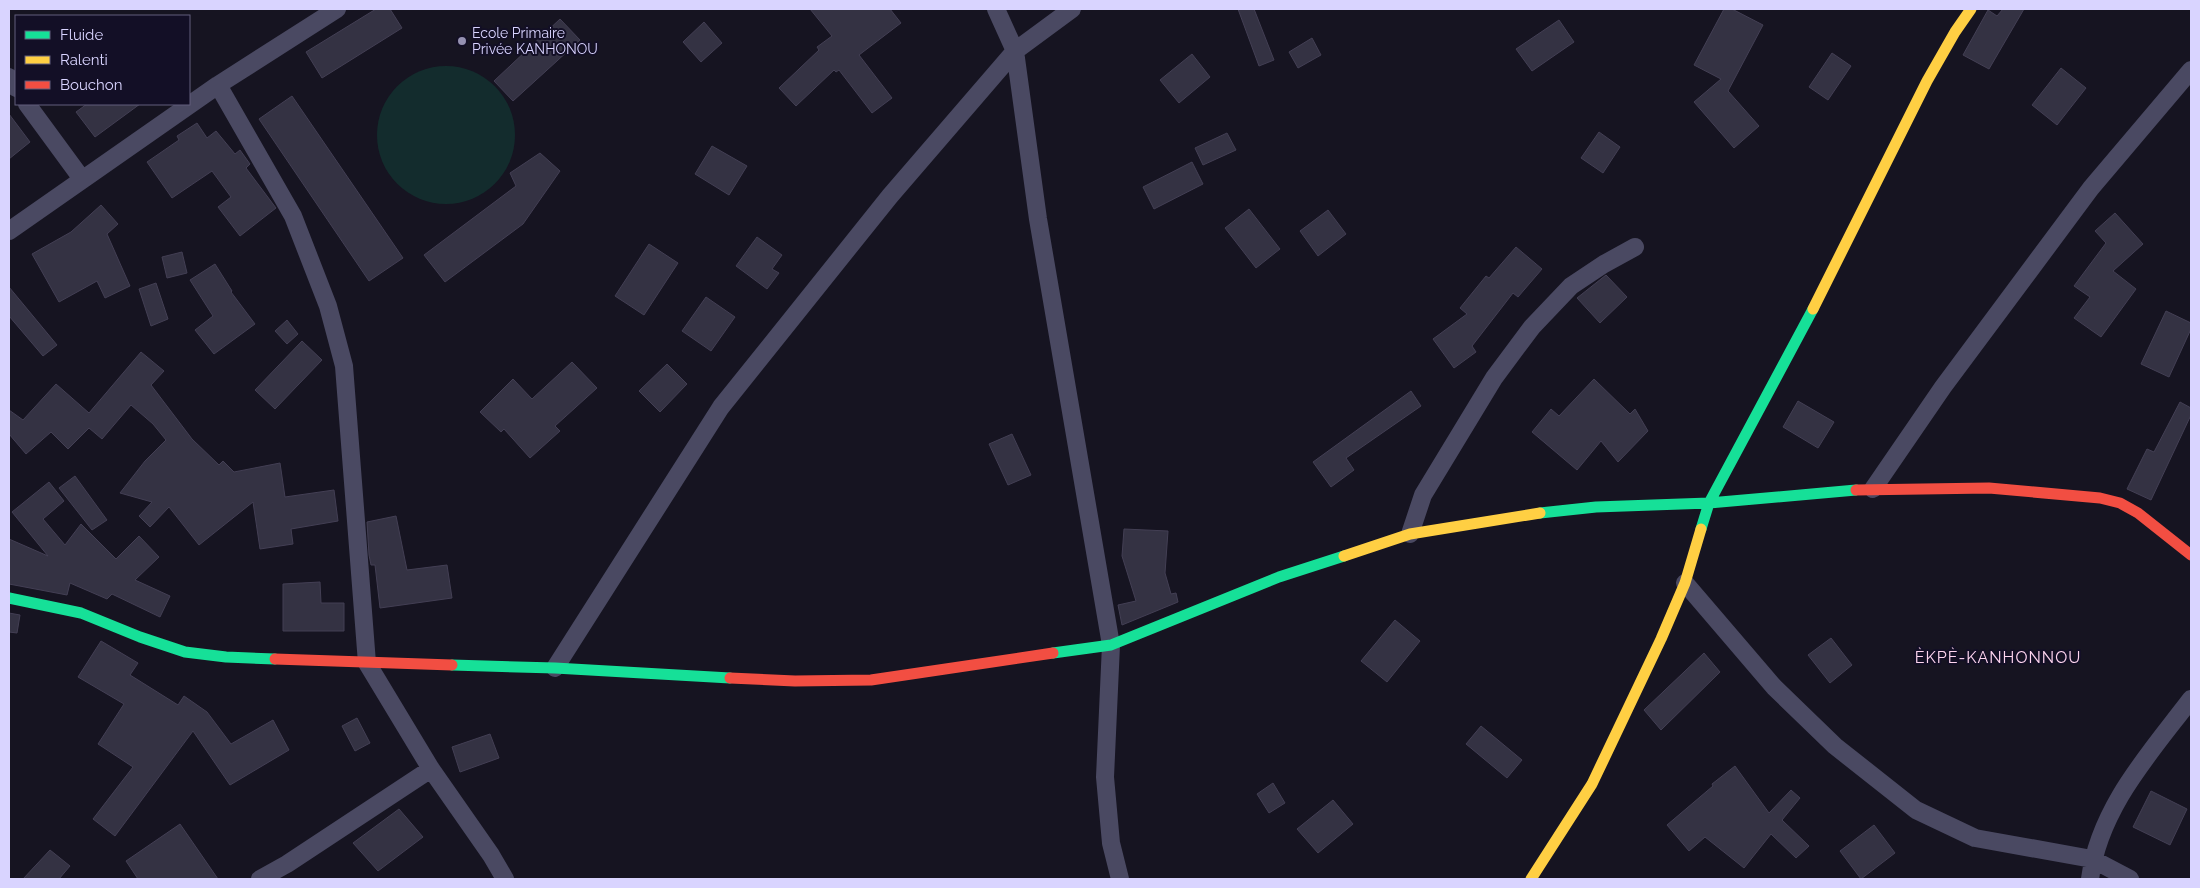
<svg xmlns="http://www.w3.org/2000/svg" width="2200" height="888" font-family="Raleway,sans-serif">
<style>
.garden{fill:#132c2d}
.building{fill:#343243;stroke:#433f54}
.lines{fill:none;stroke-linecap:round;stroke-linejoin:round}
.street{stroke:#4a4962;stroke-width:18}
.fast{stroke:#16e098;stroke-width:11}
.slow{stroke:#ffcf43;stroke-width:11}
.jam{stroke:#f24e42;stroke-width:11}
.poi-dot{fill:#9591b1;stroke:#130f26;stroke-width:2}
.labels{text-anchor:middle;stroke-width:4;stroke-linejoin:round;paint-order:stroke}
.poi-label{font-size:14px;fill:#d9d4ff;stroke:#130f26;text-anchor:start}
.quarter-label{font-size:16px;letter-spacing:1px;fill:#ffd6f0;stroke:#130f26}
</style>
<rect width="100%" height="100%" fill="#161421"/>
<!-- garden -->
<path class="garden" d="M377 135a69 69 0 1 1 138 0a69 69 0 1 1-138 0Z"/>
<!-- building -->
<path class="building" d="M 376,9 L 390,9 L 402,28 L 322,78 L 306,52 Z
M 810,9 L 890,9 L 901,23 L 859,55 L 892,98 L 872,113 L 839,70 L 836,72 L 834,70 L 796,106 L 779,88 L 819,50 L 817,47 L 832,36 Z
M 1238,9 L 1254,9 L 1274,60 L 1259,66 Z
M 1724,9 L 1732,9 L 1763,25 L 1728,91 L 1759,126 L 1734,148 L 1694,102 L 1721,79 L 1694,65 Z
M 2003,9 L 2024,9 L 1989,69 L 1963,55 L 1988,10 L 1997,16 Z
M 560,19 L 580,40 L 513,101 L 494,81 Z
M 1559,20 L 1574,42 L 1532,71 L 1516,49 Z
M 704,22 L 722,43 L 701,62 L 683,42 Z
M 1312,38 L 1321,55 L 1298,68 L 1289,52 Z
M 1832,53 L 1851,66 L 1828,100 L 1809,87 Z
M 1192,54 L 1210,77 L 1179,103 L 1160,80 Z
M 2061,68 L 2086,88 L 2057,125 L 2032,105 Z
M 292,96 L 403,258 L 369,281 L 259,119 Z
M 87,104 L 140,104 L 95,137 L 76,112 Z
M 9,114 L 30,142 L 9,159 Z
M 197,123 L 207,138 L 216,131 L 235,154 L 240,150 L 250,164 L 246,168 L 276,208 L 240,236 L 218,207 L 231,197 L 212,171 L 172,198 L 147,162 L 179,140 L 177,136 Z
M 1599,132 L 1620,147 L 1603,173 L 1581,158 Z
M 1227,133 L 1236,150 L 1203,165 L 1195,148 Z
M 712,146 L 747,166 L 729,195 L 695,174 Z
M 540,153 L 560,171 L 523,224 L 445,282 L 424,255 L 516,186 L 510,173 Z
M 1192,162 L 1203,184 L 1154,209 L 1143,187 Z
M 101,205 L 118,224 L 107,234 L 130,286 L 105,298 L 97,281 L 59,302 L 32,254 L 71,232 Z
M 1249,209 L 1280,249 L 1256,268 L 1225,228 Z
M 1328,210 L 1346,234 L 1318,256 L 1300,231 Z
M 2115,213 L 2143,244 L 2113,271 L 2136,289 L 2101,337 L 2074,318 L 2090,297 L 2074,286 L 2106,243 L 2095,231 Z
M 757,237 L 782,255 L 772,269 L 779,273 L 767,289 L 736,266 Z
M 649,244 L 678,263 L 644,315 L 615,296 Z
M 1516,247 L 1542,269 L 1518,297 L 1513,293 L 1472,346 L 1476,352 L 1454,368 L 1433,339 L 1467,314 L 1460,308 L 1486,276 L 1489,278 Z
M 182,252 L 187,273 L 167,278 L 162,257 Z
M 215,264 L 232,291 L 231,292 L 255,324 L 214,354 L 195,330 L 213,316 L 190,280 Z
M 1606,275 L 1627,297 L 1600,323 L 1577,298 Z
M 156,283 L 168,319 L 151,326 L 139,289 Z
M 9,287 L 57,345 L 43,356 L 9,316 Z
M 706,297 L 735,317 L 711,351 L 682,331 Z
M 2166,311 L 2191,323 L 2191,329 L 2169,377 L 2141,364 Z
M 287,320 L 298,334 L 287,344 L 275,331 Z
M 302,341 L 322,360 L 275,409 L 255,390 Z
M 141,352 L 164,371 L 151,385 L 192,439 L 219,465 L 223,461 L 234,472 L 280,463 L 285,497 L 334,490 L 338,521 L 291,529 L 293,544 L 260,549 L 253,502 L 199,545 L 169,507 L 150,527 L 139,516 L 152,502 L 120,493 L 145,461 L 166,440 L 153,424 L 131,405 L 102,439 L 89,428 L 68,449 L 51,432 L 26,454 L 9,434 L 9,410 L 23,420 L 56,384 L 89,413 Z
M 572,362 L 597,388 L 555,426 L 560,431 L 530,458 L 504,429 L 501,432 L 480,412 L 513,379 L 532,399 Z
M 667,364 L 687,384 L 660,412 L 639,391 Z
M 1594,379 L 1630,414 L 1635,409 L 1648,431 L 1618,462 L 1601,441 L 1577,470 L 1532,432 L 1551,409 L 1559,416 Z
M 1411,391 L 1421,406 L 1346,458 L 1354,470 L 1331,487 L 1313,462 Z
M 1798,401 L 1834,422 L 1818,448 L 1783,427 Z
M 2180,402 L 2191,408 L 2191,415 L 2151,500 L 2127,489 L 2147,449 L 2154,452 Z
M 1012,434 L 1031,475 L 1008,485 L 989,444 Z
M 75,476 L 107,520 L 92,530 L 59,488 Z
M 49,482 L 64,501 L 43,519 L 65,545 L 81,524 L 116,559 L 139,536 L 159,557 L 135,580 L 170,596 L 160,617 L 112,594 L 107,599 L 70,583 L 67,595 L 9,584 L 9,539 L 48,556 L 12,512 Z
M 396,516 L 407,570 L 447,565 L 452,598 L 380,608 L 375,565 L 371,565 L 369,555 L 367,522 Z
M 1124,529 L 1168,531 L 1165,573 L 1171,594 L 1176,593 L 1178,602 L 1122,625 L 1118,605 L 1136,601 L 1122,556 Z
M 320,582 L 321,603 L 344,603 L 344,631 L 283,631 L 283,584 Z
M 9,613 L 20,615 L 17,633 L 9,632 Z
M 1395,620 L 1420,641 L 1387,682 L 1361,661 Z
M 1831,638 L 1852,665 L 1830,683 L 1808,655 Z
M 101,641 L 138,663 L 130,675 L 178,705 L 184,696 L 207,712 L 231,744 L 273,720 L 289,750 L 230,785 L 193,731 L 115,836 L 93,819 L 133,767 L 98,744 L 124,704 L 78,677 Z
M 1704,653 L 1720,672 L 1661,730 L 1644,710 Z
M 357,718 L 370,743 L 355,751 L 342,726 Z
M 1481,726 L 1522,760 L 1507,778 L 1466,744 Z
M 490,734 L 499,758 L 460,772 L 452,747 Z
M 1735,766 L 1769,813 L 1791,790 L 1800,798 L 1782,820 L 1809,846 L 1796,858 L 1771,834 L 1744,868 L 1705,837 L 1689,851 L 1667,825 L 1713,786 L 1712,784 Z
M 1273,783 L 1285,803 L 1269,813 L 1257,794 Z
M 2151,791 L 2187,809 L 2170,845 L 2133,827 Z
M 1333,800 L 1353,824 L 1318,853 L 1297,829 Z
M 399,809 L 423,837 L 378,871 L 353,843 Z
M 180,824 L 218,879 L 138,879 L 126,861 Z
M 1874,825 L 1895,853 L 1861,879 L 1840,851 Z
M 50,850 L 70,866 L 59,879 L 23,879 Z"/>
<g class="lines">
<!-- street -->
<path class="street" d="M 996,9 L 1015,51 L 1038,219 L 1111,645 L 1105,777 L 1111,843 L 1120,879
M 9,77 L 16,88
M 218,85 L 293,216 L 328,306 L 344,366 L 367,663 L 431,769 L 491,855 L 505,879
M 27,104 L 82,179
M 9,231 L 218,85 L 337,9
M 1873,489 L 1943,387 L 2091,188 L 2191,70
M 1410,534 L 1423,495 L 1494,378 L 1532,327 L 1571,286 L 1604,264 L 1635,247
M 1685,583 L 1774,687 L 1835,746 L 1916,810 L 1975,838 L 2092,859 L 2130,879
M 555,668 L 721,407 L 890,196 L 1015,51 L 1072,9
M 260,879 L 287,864 L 431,769
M 2090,879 C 2099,808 2150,753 2191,699"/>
<!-- fast -->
<path class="fast" d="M 1540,513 L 1596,507 L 1709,503 L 1856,490
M 1701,529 L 1709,503 L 1813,309
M 9,598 L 81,613 L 140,637 L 185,652 L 226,657 L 275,659
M 1053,653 L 1111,645 L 1279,577 L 1344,556
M 452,665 L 555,668 L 730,678"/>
<!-- slow -->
<path class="slow" d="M 1813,309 L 1927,81 L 1955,32 L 1971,9
M 1344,556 L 1410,534 L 1540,513
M 1531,879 L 1592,784 L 1661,639 L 1685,583 L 1701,529"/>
<!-- jam -->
<path class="jam" d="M 1856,490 L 1989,488 L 2100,498 L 2120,503 L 2138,513 L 2191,555
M 275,659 L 452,665
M 730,678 L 795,681 L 871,680 L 1053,653"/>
</g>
<!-- markers -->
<circle class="poi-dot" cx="462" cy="41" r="5"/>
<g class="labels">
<!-- poi labels -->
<g class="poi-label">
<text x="472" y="38">Ecole Primaire<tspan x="472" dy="16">Privée KANHONOU</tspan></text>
</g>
<!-- quarter labels -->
<g class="quarter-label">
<text x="1998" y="663">ÈKPÈ-KANHONNOU</text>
</g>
</g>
<!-- border -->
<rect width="2200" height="888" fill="none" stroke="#d9d4ff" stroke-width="20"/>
<!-- legend -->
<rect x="15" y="15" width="175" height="90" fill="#130f26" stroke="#625e7d"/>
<rect x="25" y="31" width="25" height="8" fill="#16e098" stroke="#625e7d"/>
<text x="60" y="40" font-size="15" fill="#d9d4ff">Fluide</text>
<rect x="25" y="56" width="25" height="8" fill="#ffcf43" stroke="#625e7d"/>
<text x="60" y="65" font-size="15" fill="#d9d4ff">Ralenti</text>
<rect x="25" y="81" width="25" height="8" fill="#f24e42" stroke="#625e7d"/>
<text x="60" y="90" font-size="15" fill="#d9d4ff">Bouchon</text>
</svg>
